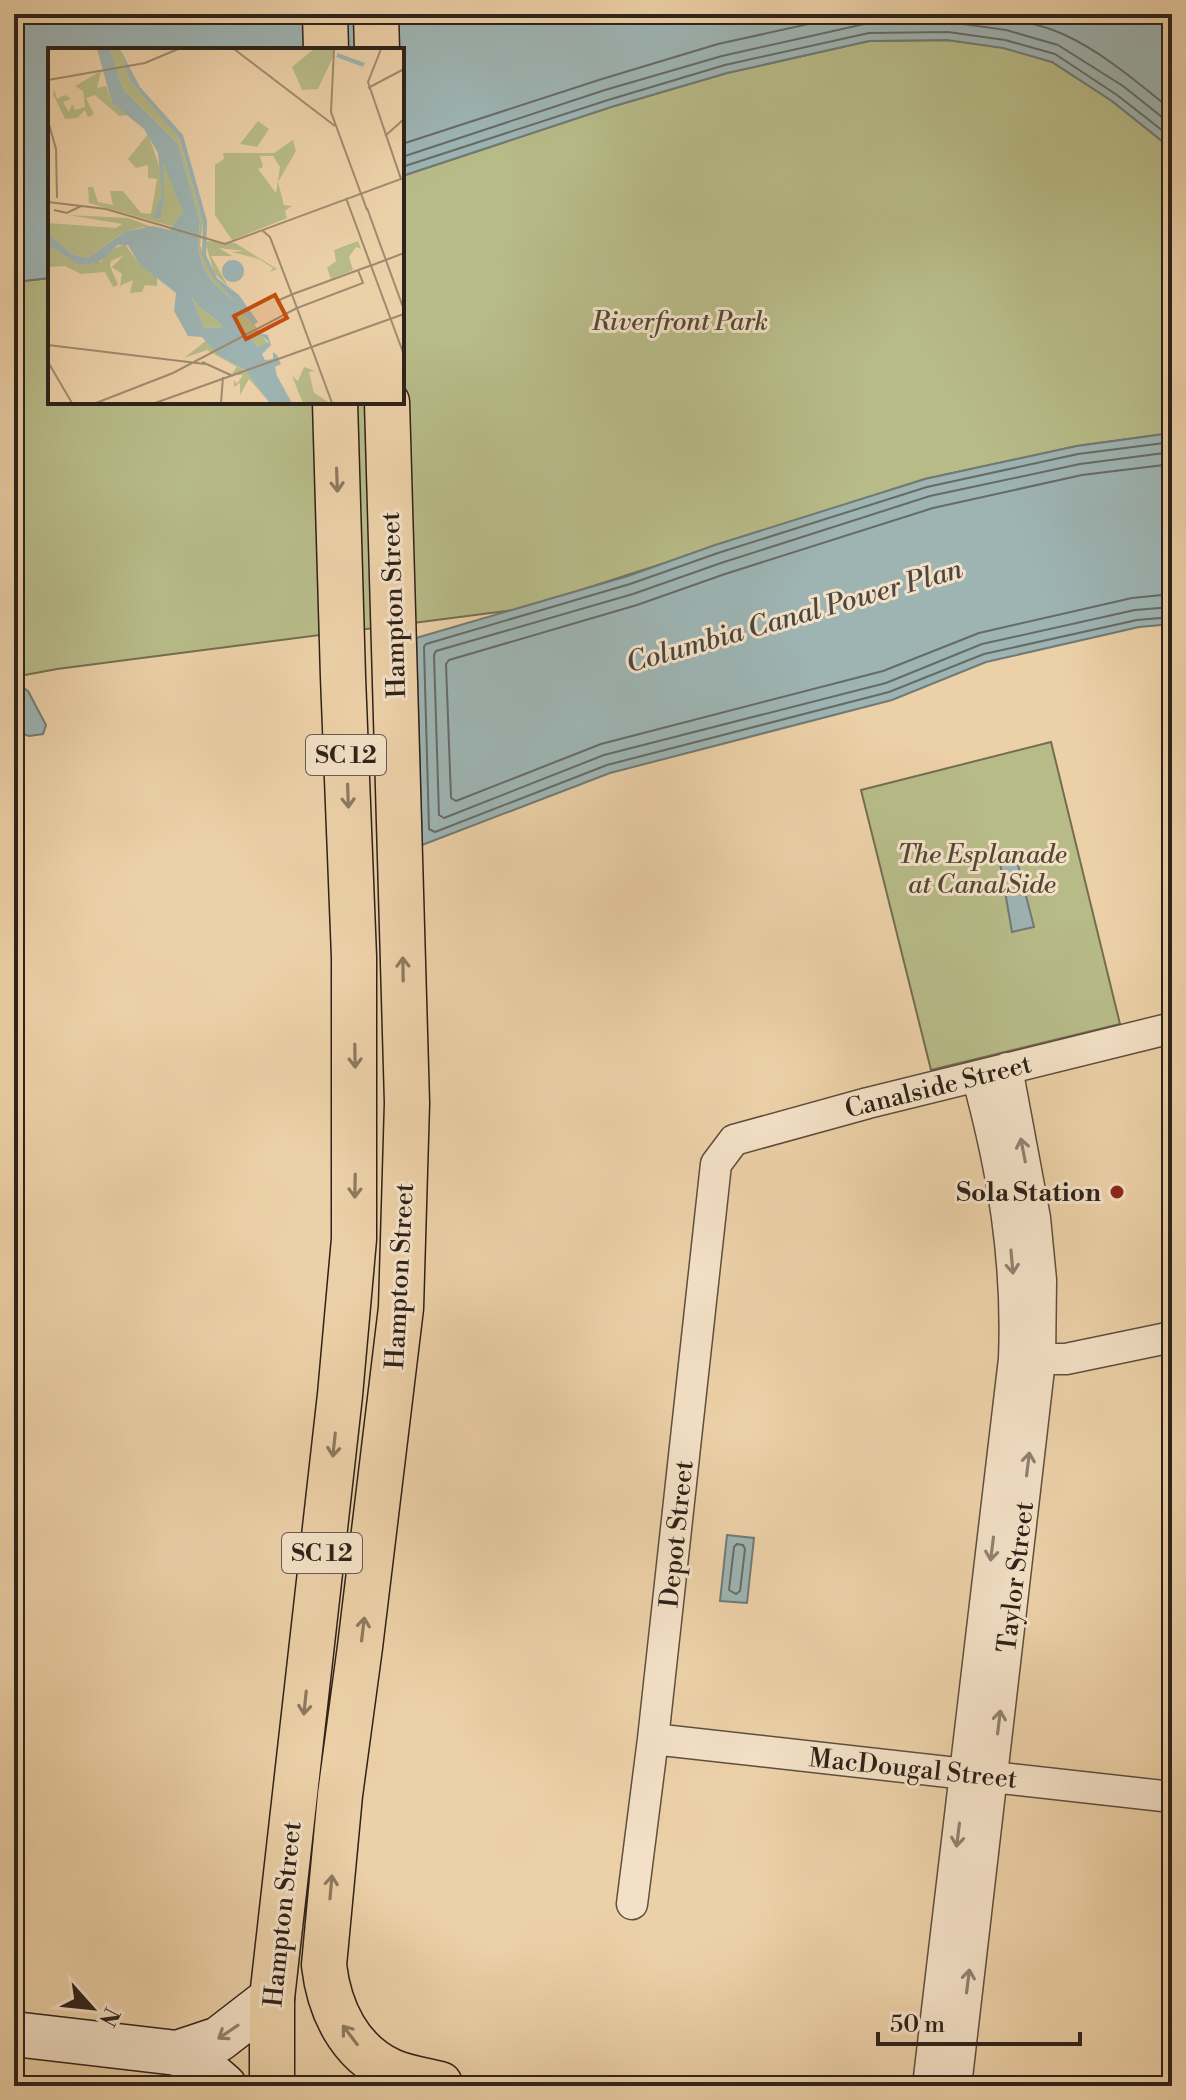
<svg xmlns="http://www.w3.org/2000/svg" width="1186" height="2100" font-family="'Libre Bodoni',serif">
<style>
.green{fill:#b7bb88;stroke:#736e51;stroke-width:2}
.water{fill:#9db4b3;stroke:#717a76;stroke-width:2}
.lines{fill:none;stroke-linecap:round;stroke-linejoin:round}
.shore{stroke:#666b66;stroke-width:2}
.street-casing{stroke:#5e4e3d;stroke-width:33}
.secondary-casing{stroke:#2f221a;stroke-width:47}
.highway-casing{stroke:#2f221a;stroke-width:47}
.street{stroke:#f3e0c6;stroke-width:30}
.secondary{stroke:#f3e0c6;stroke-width:44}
.highway{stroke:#ecd0a7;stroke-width:44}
.oneway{stroke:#8e7960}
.oneway2{stroke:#918170}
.poi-dot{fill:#8f2418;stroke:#f3e0c6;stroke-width:3}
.labels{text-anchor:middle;stroke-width:6;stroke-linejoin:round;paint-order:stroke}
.shield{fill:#f3e0c6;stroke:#6a5b4e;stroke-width:2}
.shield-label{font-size:24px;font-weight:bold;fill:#2f221a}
.park-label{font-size:26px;font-style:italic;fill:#514836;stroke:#f3e0c6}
.street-label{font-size:26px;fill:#2f221a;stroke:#f3e0c6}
.poi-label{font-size:26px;font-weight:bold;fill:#2f221a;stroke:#f3e0c6;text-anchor:end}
.water-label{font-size:28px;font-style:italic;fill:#4a4640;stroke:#f3e0c6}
.inset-river{fill:none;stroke:#9db4b3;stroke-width:4}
.inset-road{fill:none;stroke:#a08a6f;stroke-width:2}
.view{fill:#c34e0f;fill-opacity:0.15;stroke:#c34e0f;stroke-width:4}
.inset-edge{fill:none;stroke:#2f221a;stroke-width:4}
</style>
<rect width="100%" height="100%" fill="#ecd0a7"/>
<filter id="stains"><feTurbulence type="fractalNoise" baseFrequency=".0025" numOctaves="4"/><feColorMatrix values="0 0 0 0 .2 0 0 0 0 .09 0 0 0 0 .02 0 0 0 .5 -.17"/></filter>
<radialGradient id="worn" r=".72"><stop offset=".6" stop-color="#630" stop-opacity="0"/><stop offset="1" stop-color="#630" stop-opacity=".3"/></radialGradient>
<!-- green -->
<path class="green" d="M 947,40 L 1003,47 L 1052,62 L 1112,101 L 1172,149 L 1172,433 L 1077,446 L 925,479 L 522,609 L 57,669 L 14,677 L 14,282 L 50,278 L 50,402 L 402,402 L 402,176 L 611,107 L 727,73 L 869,41 Z
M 1051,742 L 1120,1024 L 931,1070 L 861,790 Z"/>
<!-- water -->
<path class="water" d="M 14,14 L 1172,14 L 1172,149 L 1112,101 L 1052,62 L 1003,48 L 947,40 L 869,41 L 727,73 L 611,107 L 402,176 L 402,50 L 50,50 L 50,278 L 14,282 Z
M 1172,433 L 1172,624 L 1139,627 L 986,662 L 892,700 L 610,773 L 422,845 L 416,638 L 628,576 L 715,545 L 925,479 L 1077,446 Z
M 14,682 L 28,691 L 46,725 L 43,734 L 29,736 L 20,733 L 14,745 Z
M 1015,853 L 1034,927 L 1012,932 L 999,857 Z
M 727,1535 L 754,1538 L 747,1603 L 720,1601 Z"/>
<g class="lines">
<!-- shore -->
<path class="shore" d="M 981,14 C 1008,18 1039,23 1065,35 C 1104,53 1139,84 1172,110
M 402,144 L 602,79 L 718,44 L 854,14
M 402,157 L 605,90 L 722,56 L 869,23 L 949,22 L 1006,30 L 1058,45 L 1123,86 L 1172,125
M 402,167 L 608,100 L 725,65 L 869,33 L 948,32 L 1005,40 L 1055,54 L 1117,95 L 1172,138
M 1172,442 L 1078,454 L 927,487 L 718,553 L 630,584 L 426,644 L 424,647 L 429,829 L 435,832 L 607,765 L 889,692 L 984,654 L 1137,620 L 1172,617
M 1172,452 L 1080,464 L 930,496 L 721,563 L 633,594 L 436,651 L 434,655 L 439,815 L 444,818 L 604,755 L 886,683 L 982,644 L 1135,610 L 1172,607
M 1172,464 L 1082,475 L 933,508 L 725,574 L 637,605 L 449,660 L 446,664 L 451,798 L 456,801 L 601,744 L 883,671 L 979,633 L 1132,598 L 1172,594
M 737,1544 L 743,1545 L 745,1549 L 740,1591 L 736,1594 L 729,1590 L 734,1547 Z"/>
<!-- street casing -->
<g class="street-casing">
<path id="street" d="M 1020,1359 L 1066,1359 L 1172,1337
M 653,1739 L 1172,1797
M 632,1904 L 653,1739 L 716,1164 L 734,1140 L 868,1103 L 1172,1028
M 928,2086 L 1014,1359 C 1018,1260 1003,1171 977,1076
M 956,2086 L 1040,1360 L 1041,1280 L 1035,1218 L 1007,1068"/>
</g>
<!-- secondary casing -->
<g class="secondary-casing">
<path id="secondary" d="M 14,2034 L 177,2053 L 200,2065 L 224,2086
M 177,2053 L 219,2039 L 272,1998"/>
</g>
<!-- highway casing -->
<g class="highway-casing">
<path id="highway" d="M 325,14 L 326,50
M 376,14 L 377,50
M 387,402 L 407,1103 L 401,1308 L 360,1647 L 340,1795 L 324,1965 C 329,2009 349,2052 391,2071 C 407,2078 424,2080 440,2084
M 272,2086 L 272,1998 L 340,1395 L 354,1239 L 354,957 L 343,677 L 335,402"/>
</g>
<!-- street -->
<use href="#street" class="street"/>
<!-- secondary -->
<use href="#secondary" class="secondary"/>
<!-- highway -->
<use href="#highway" class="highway"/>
</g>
<!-- one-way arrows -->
<defs><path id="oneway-shaft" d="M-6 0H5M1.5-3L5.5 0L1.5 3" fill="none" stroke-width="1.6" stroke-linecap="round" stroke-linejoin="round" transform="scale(2)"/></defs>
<g class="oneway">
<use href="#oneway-shaft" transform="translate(337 480) rotate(88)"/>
<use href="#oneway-shaft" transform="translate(348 796) rotate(88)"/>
<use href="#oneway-shaft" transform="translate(403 969) rotate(-91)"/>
<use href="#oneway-shaft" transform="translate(355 1056) rotate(89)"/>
<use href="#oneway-shaft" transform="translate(355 1186) rotate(91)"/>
<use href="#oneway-shaft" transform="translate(334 1445) rotate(96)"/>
<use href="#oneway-shaft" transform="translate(363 1629) rotate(-83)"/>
<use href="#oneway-shaft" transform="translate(305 1703) rotate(96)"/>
<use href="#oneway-shaft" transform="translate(331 1887) rotate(-85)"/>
<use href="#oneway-shaft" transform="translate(350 2035) rotate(-127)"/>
</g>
<g class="oneway2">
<use href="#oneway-shaft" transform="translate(1023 1150) rotate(-101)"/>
<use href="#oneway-shaft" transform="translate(1012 1262) rotate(85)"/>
<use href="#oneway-shaft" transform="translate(1028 1464) rotate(-83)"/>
<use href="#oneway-shaft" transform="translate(992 1549) rotate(97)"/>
<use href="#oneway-shaft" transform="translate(999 1722) rotate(-83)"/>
<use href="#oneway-shaft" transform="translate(958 1835) rotate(97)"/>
<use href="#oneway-shaft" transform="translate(968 1981) rotate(-83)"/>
<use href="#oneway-shaft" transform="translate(228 2032) rotate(146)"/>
</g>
<!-- markers -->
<circle class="poi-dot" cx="1117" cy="1192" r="8"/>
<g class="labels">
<!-- shield labels -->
<g class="shield">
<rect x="306" y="735" width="80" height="40" rx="6"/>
<rect x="282" y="1533" width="80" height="40" rx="6"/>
</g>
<g class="shield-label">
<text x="346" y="763">SC 12</text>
<text x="322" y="1561">SC 12</text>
</g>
<!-- park labels -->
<g class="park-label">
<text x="680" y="330">Riverfront Park</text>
<text x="982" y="863">The Esplanade<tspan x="982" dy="30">at CanalSide</tspan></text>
</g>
<!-- street labels -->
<g class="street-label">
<text transform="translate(393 605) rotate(-92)" y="9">Hampton Street</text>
<text transform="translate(938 1086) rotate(-14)" y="9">Canalside Street</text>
<text transform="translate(399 1276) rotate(-87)" y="9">Hampton Street</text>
<text transform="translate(676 1534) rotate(-84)" y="9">Depot Street</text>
<text transform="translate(1015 1577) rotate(-83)" y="9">Taylor Street</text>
<text transform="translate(913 1768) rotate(6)" y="9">MacDougal Street</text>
<text transform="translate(282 1914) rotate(-84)" y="9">Hampton Street</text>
</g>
<!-- poi labels -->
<g class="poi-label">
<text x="1101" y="1201">Sola Station</text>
</g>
<!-- water labels -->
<g class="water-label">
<text transform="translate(794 615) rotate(-16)" y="10">Columbia Canal Power Plan</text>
</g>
</g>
<!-- overview -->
<g transform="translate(48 48)">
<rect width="356" height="356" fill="#ecd0a7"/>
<path d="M 62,1 L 72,1 L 82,33 L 130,88 L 155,174 L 152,197 L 164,229 L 186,248 L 221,297 L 213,304 L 189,272 L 189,255 L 164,234 L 155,218 L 150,200 L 152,173 L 129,95 L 75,41 ZM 266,1 L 286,1 L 286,7 L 270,41 L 254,42 L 244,19 ZM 53,23 L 49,40 L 58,38 L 64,55 L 81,67 L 71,68 L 47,47 L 38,50 L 46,66 L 40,69 L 37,62 L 29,70 L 17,71 L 5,46 L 6,42 L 9,51 L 17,47 L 23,51 L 15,54 L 21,64 L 24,56 L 27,62 L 37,59 L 35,43 L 27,38 ZM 210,73 L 221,81 L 209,99 L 192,96 ZM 100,86 L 114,126 L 115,114 L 133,150 L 135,164 L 126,179 L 41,155 L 40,139 L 45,139 L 50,154 L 65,157 L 62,143 L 75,143 L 93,165 L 103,166 L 109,131 L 100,130 L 100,117 L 88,120 L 80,111 ZM 245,92 L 248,103 L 230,134 L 236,157 L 244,158 L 237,163 L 239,170 L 184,192 L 167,167 L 167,117 L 176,111 L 175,105 L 226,105 ZM 212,108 L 225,108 L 232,119 L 228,145 L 210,121 L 215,119 ZM 20,167 L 80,170 L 120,185 L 117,216 L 105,194 L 112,187 L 95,179 L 74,185 L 40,210 L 24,206 L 0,185 L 0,175 L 68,180 L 74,176 ZM 157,193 L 187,195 L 229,221 L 222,224 L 225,220 L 211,211 L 184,204 L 197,203 L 171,200 L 184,208 L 163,208 L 180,238 L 166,225 ZM 310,193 L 313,201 L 308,199 L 301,209 L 305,222 L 283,231 L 279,220 L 288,213 L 286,202 ZM 77,196 L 91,216 L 109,227 L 109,238 L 97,237 L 94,244 L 82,245 L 85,232 L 72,238 L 74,226 L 64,219 L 76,207 L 63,213 L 62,218 L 70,237 L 65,239 L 57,224 L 33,226 L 17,218 L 0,219 L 0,197 L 33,217 L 53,214 L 58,204 ZM 143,247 L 158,264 L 176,279 L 156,280 ZM 159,292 L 171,308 L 198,323 L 222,355 L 201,331 L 192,347 L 192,335 L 186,339 L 186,332 L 189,336 L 195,327 L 183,327 L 189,319 L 159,302 L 136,310 ZM 256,319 L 267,323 L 261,324 L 266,345 L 282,355 L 255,355 L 244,328 L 250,333 Z" fill="#b7bb88" fill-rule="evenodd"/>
<path d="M 49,1 L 62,1 L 75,41 L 129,95 L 152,173 L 150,200 L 155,218 L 164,234 L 190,256 L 164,229 L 154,206 L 155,174 L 131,90 L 82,33 L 72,1 L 92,39 L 135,87 L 159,173 L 158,207 L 169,230 L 191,247 L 210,274 L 206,277 L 191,261 L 189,272 L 210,300 L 221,294 L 211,285 L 220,287 L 223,297 L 214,306 L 217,312 L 225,311 L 225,304 L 229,307 L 233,316 L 227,319 L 229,328 L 244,355 L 222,355 L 197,322 L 171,308 L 154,289 L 140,288 L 126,263 L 128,245 L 91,216 L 80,197 L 70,197 L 50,215 L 31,217 L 0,197 L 0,185 L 24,206 L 40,210 L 76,184 L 105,178 L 122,182 L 135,164 L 115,114 L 116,152 L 112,170 L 105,170 L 114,147 L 110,105 L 96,81 L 64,55 ZM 143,247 L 150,257 L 176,279 L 156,280 ZM174 223a11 11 0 1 1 22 0a11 11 0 1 1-22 0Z" fill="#9db4b3" fill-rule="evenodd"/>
<path class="inset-river" d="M 289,7 L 316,17"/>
<path class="inset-road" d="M 186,1 L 287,78M 286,1 L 283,64 L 319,162M 0,32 L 97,15 L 130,1M 320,40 L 356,21M 0,73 L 8,101 L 9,150M 337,88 L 356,71M 298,150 L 356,307M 0,154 L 58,161 L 177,196 L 353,131 L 320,34 L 333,1M 319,160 L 356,262M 6,162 L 19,165 L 33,158M 322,218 L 356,205M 245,246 L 324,217M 234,262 L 231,252 L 245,246M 0,297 L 157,316M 0,314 L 24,355M 154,314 L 185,328M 48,355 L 125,325 L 249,260 L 222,189 L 215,183M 107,355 L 356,266M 173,355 L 175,329M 284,355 L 249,260 L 315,235 L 310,222"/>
<path class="view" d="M 227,247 L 239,270 L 198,291 L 186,268 Z"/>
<rect width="356" height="356" class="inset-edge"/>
</g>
<!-- margin -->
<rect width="1186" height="2100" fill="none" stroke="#ecd0a7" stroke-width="48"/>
<rect x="16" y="16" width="1154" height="2068" fill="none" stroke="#2f221a" stroke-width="4"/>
<rect x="24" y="24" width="1138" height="2052" fill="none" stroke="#2f221a" stroke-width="2"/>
<!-- north arrow -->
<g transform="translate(92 2008) rotate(117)" stroke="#f3e0c6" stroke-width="6" paint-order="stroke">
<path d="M0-6L14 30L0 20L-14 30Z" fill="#2f221a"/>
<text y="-12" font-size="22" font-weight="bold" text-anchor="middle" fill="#2f221a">N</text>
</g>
<!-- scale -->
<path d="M878 2032v12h202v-12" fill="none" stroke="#2f221a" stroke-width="4"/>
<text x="890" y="2032" font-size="24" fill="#2f221a" stroke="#f3e0c6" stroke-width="6" paint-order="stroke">50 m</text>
<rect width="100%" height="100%" filter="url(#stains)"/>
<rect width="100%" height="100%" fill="url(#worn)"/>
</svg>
